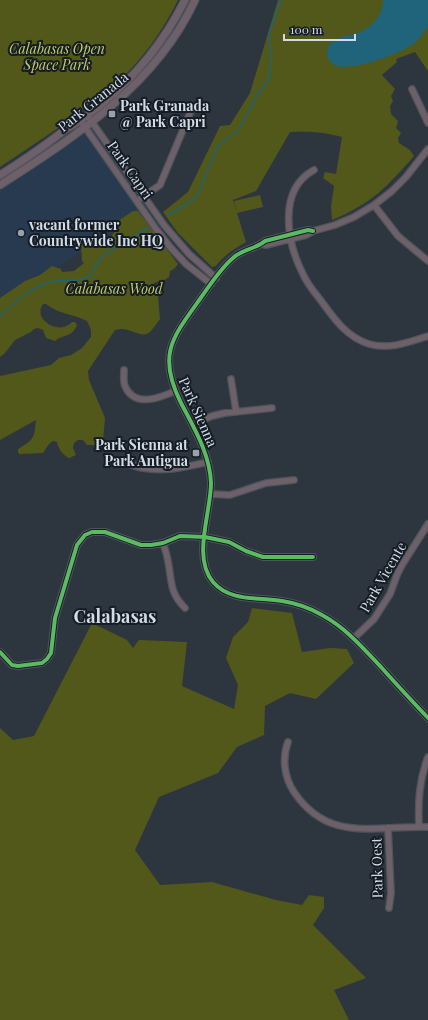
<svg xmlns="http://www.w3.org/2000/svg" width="428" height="1020" font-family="'Playfair Display',serif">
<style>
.built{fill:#283a50}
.green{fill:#52571a}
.water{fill:#1f647a}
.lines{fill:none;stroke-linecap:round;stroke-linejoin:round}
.stream{stroke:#1f647a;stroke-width:1.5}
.minor-casing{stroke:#4c545c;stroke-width:8}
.tertiary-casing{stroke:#4c545c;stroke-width:9}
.minor{stroke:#6e6069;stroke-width:5.5}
.tertiary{stroke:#6e6069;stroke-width:7}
.cycleway-casing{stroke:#151c24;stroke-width:6}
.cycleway{stroke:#5cba63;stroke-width:4}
.poi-dot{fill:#98a2ad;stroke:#151c24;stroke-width:1.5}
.labels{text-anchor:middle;stroke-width:4;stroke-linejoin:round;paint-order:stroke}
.park-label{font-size:14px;font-style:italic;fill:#c2cb63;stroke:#151c24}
.street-label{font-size:14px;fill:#d2dce8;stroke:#151c24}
.poi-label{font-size:14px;font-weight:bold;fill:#d2dce8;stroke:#151c24;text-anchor:start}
.district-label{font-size:18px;font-weight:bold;fill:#d2dce8;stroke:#151c24}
</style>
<rect width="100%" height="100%" fill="#2d363f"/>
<!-- built -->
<path class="built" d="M 87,121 L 149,211 L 0,301 L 0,180 L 33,161 Z"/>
<!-- green -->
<path class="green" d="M 0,0 L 178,0 C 163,31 142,60 116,84 C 104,94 92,103 79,112 L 79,114 L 0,167 Z
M 278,0 L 428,0 L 428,71 L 415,52 L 396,59 L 397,62 L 382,75 L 395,89 L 391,96 L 393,101 L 390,106 L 391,114 L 398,121 L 396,128 L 401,133 L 398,138 L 399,143 L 410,150 L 414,156 C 387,187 371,204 332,220 L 331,206 L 334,186 L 323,178 L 325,172 L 336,174 L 342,137 C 325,132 309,131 290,132 L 256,191 L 233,200 L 246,242 C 234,249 224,255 216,266 L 212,267 L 178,233 L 163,212 L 188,192 L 220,126 L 230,125 L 250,93 Z
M 260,195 L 263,207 L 237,213 L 234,201 Z
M 133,211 L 138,211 L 178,264 L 174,269 L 170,271 L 169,277 C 167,278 164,281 162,281 C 157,283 155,280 153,286 L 158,297 L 160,319 C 157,323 153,329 150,332 C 141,340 129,325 115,330 L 88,371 L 89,380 L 105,418 L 103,440 L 99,445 L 87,445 L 83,440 L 78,440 L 74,443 L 73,448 L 76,455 L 69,458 C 63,455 58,449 57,442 L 53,441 L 49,444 L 43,453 L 19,454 L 18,452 L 18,449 C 35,439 34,438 36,420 L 0,440 L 0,376 L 51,365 L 59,358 L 71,355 L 82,348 L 91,337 L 91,330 L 87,321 C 74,314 58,314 46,304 L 43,304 C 34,317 51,330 64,327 C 67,326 70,324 72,322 L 75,322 L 77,325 C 72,338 63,334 55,341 L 46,338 L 43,330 L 38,328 L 34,329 L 31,332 L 15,340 L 5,353 L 0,357 L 0,298 L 25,281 L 40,275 L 52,266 L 61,269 L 62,272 L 74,271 L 84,263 L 82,261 L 81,244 L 84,242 C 94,247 99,246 109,242 L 112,235 L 120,226 L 118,221 Z
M 252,608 L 292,613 L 302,652 L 330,648 L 347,649 L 354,663 L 316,699 L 290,693 L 265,706 L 264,735 L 237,747 L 218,773 L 159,797 L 135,850 L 160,885 L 212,882 L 276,900 L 302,905 L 309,895 L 324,897 L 324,908 L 313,925 L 366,978 L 334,990 L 349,1020 L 0,1020 L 0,728 L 13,740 L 34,736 L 92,623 L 127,640 L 133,648 L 139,640 L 187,642 L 182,686 L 234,709 L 238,685 L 226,658 L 233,637 L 248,622 Z"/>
<!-- water -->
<path class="water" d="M 383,0 L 428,0 L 428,25 L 427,28 C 422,34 417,43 410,46 C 397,55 351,71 336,66 C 333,65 331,62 329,60 C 326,54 327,50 329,45 C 332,43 335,40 339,38 C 346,35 354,35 360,32 C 372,27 384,13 383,0 Z"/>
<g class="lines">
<!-- stream -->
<path class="stream" d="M 168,215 L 192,201 L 199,192 L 216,149 L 221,143 L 238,131 L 257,95 L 268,80 L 271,61 L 269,33 L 281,0
M 122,244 L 148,228
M 0,316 C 15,302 33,285 54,281 C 64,280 79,282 88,277 C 94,273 95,265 100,259 C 105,253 113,249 120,245"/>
<!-- minor casing -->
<g class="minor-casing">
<path id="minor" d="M 412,89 L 428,123
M 87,115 L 164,225 L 189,254 L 216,278
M 80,120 L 156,229 L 171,248 L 186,264 L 211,284
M 314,170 C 277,190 287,243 303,274 C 307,284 315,293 322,302 C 335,320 347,337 369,344 C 389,350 409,342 428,336
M 141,198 L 160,185 L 193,106
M 374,205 L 398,236 L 428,261
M 313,231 L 308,230 L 265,241 C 256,249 242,249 233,258 C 220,269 210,285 200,299 C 172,338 157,355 181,403 C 194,428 210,454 211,483 C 211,513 192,557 213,582 C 230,602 259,597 282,601 C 295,603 310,608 322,615 C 346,628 363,648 381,667 C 396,684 412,701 428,718
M 261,244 L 266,245 L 306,235 L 313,231 L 335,225 L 354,217 L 374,205 L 392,191 L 406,177 L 428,149
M 124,370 C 124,375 123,382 125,386 C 134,408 160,398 175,391
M 231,379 L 236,411
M 192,424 L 212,416 L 225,413 L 272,408
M 122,461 C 129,464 136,467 143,468 C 165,472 186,467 208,462
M 210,494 L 230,495 L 266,483 L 294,480
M 163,543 C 165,549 167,555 168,561 C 172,581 169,592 185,608
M 354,638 L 374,619 L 390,594 L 397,575 L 402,565 L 428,524
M 0,652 L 12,665 L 18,666 L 42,663 L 47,659 L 51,653 L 55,618 L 77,545 L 85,535 L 92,532 L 105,532 L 141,545 L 151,545 L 163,543 L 180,536 L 205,537 L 229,542 L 246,551 L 263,557 L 313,557
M 288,742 C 282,758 284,777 294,792 C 329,844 376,825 428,827
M 419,827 C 418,802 419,780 428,757
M 388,828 L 391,893 L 389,908"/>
</g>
<!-- tertiary casing -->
<g class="tertiary-casing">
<path id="tertiary" d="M 0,175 C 23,161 44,146 65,130 C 78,122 91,113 102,104 C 137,75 165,40 185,0
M 0,185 C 76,136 156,85 195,0"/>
</g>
<!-- minor -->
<use href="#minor" class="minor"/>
<!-- tertiary -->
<use href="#tertiary" class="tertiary"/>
<!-- cycleway casing -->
<g class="cycleway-casing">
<path id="cycleway" d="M 313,231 L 308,230 L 265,241 C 256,249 242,249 233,258 C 220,269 210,285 200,299 C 172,338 157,355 181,403 C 194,428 210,454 211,483 C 211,513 192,557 213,582 C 230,602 259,597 282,601 C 295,603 310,608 322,615 C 346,628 363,648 381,667 C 396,684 412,701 428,718
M 0,652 L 12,665 L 18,666 L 42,663 L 47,659 L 51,653 L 55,618 L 77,545 L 85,535 L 92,532 L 105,532 L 141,545 L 151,545 L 163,543 L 180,536 L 205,537 L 229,542 L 246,551 L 263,557 L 313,557"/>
</g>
<!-- cycleway -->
<use href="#cycleway" class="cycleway"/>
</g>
<!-- markers -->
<g class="poi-dot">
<rect x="108" y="110" width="8" height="8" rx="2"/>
<circle cx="21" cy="233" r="4"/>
<rect x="192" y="449" width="8" height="8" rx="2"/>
</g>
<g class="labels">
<!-- park labels -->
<g class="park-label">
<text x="57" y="54">Calabasas Open<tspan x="57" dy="16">Space Park</tspan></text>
<text x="114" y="294">Calabasas Wood</text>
</g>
<!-- street labels -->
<g class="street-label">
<text transform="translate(93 102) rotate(-39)" y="5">Park Granada</text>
<text transform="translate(130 170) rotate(55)" y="5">Park Capri</text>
<text transform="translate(198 412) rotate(66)" y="5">Park Sienna</text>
<text transform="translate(383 577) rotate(-60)" y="5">Park Vicente</text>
<text transform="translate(377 868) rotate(-91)" y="5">Park Oest</text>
</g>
<!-- poi labels -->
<g class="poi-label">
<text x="120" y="111">Park Granada<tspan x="120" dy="16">@ Park Capri</tspan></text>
<text x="29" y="230">vacant former<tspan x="29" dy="16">Countrywide Inc HQ</tspan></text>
<text x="188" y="450" text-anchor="end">Park Sienna at<tspan x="188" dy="16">Park Antigua</tspan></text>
</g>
<!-- district labels -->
<g class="district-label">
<text x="115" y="623">Calabasas</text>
</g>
</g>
<!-- scale -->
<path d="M284 34v6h71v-6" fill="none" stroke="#d2dce8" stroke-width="2"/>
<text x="290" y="34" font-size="12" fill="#d2dce8" stroke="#151c24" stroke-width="3" paint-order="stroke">100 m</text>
</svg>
